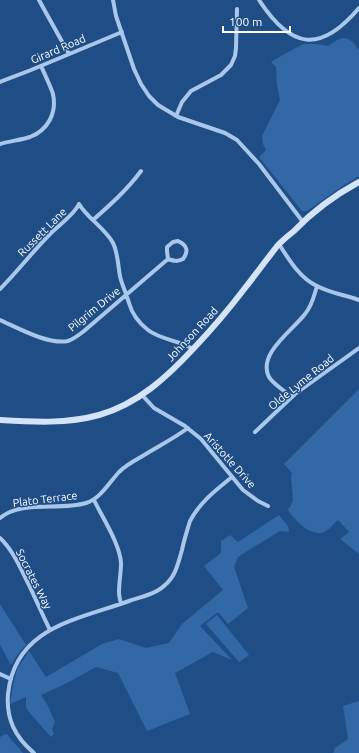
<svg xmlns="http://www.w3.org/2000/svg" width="359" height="753" font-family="Ubuntu,sans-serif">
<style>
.green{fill:#3268a5}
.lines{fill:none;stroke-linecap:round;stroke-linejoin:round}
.street{stroke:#a9c7eb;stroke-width:4}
.secondary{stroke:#d4e4f8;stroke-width:6}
.labels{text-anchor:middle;stroke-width:3;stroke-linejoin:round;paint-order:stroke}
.street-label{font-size:11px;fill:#fff;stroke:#1f4e87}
</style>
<rect width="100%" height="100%" fill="#1f4e87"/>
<!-- green -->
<path class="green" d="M 342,38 C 351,38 353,42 358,49 L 359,48 L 359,176 L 341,187 L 307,211 L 302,211 L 259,157 L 266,150 L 263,144 L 262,136 L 280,100 L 277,85 L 276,67 L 271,62 L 281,56 L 303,44 L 318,44 L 328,46 L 337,40 Z
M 359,389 L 359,554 L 340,539 L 349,532 L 338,520 C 334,523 331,528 326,531 C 314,540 294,520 288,510 L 293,501 L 291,476 L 292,473 L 284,464 Z
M 279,515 L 288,526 L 289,532 L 280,531 L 238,557 L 234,567 L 248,608 L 228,624 L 218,612 L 200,626 L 232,660 L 213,652 L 175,673 L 190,714 L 147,731 L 118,673 L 96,667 L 65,684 L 41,695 L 47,704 L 55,722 L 52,729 L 54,734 L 51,737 L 28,711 L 26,707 L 26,697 L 10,704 L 13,685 L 17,669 L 29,651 L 46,677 L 102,644 L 119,639 L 146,648 L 169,643 L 182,624 L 223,590 L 204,566 L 221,553 L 221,541 L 230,535 L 238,542 Z
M 0,604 L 26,645 L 20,651 L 11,665 L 0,645 Z
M 217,615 L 249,655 L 239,662 L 206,624 Z
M 359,701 L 359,753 L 333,753 L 335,748 L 348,739 L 343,706 Z
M 6,734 L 8,735 C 12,742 18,746 23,753 L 0,753 L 0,737 Z"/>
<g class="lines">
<!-- street -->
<path class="street" d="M 39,0 L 45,11 L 69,54
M 113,0 L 116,16 L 134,69 L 141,84 L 149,96 L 158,105 L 178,117 L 225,133 L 237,140 L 259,164 L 303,222
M 259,0 C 291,49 320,54 359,8
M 0,82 L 31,70 L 122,32
M 176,116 L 182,102 L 191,91 L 221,75 L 231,65 L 235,56 L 236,48 L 237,9
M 0,144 C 10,141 21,140 30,137 C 48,130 57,113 53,94 C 50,85 45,75 41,66
M 79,204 C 88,219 105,228 113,243 C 118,253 118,266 120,276 C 121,282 124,288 126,294 C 127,297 128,300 129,303 C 132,314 139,323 148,330 C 161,340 179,340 193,349
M 93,220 C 110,205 127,190 141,171
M 178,241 C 187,245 189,251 183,259 C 177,262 174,261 168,259 L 167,251 L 167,247 L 173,242 Z
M 279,244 C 289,260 300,278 317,286 C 330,293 345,295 359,300
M 0,289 C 18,271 33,251 51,233 C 60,224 74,215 79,204
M 0,320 C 18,328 48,345 68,341 C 74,339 79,335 84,331 L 168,259
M 142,395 L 154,408 L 185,426 L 201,439 L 243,490 L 258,501 L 268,506
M 292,397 C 286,392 273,384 269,377 C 257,354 293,330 305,314 C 312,306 314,296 317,286
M 255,432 L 295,394 L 359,348
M 94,500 C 102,517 120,544 121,563 C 121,573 119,582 119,592 C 119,596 120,600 121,604
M 0,518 C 21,500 60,511 86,503 C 100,499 109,483 119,472 C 125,466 134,461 141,457 C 157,447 173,439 188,428
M 0,538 C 12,549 20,567 27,581 C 35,597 42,614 50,630
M 0,674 L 11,679
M 34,753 C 15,737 6,719 8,694 C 15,627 77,620 129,601 C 141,597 156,594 165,585 C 176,576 178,563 182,550 C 184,540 187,531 190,521 C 200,502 216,490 232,477"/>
<!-- secondary -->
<path class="secondary" d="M 0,420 C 33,422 67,424 99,415 C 138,404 167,377 194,348 C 212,329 229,309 245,288 C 256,274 267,259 278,245 C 283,240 289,235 294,231 C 313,211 335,195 359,182"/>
</g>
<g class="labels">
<!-- street labels -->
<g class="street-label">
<text transform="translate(58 49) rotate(-23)" y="4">Girard Road</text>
<text transform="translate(42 232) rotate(-45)" y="4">Russett Lane</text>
<text transform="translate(94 309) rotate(-39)" y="4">Pilgrim Drive</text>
<text transform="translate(192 334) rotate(-47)" y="4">Johnson Road</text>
<text transform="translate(301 382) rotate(-39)" y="4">Olde Lyme Road</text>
<text transform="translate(230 460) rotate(48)" y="4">Aristotle Drive</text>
<text transform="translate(45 499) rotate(-7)" y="4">Plato Terrace</text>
<text transform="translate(34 579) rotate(63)" y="4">Socrates Way</text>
</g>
</g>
<!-- scale -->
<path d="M223 26v6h67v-6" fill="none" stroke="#ffffff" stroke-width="2"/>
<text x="229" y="26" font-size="12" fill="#ffffff" stroke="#1f4e87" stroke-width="3" paint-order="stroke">100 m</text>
</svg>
